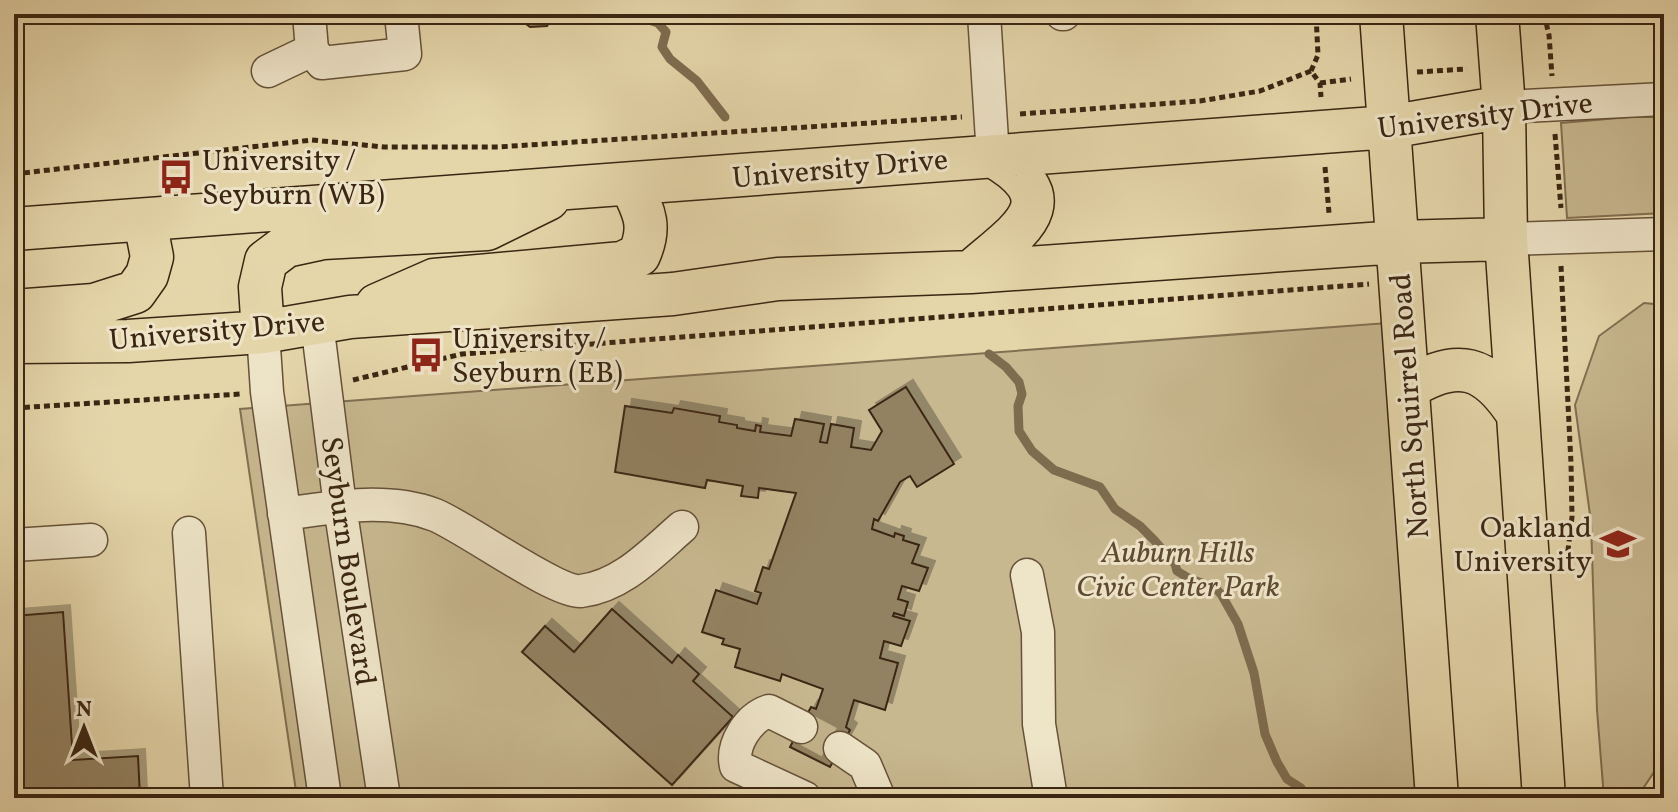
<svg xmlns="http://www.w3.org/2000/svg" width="1678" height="812" font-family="Vollkorn,serif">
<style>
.green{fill:#c8b890;stroke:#826f52;stroke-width:2}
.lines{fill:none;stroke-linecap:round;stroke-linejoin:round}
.stream{stroke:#7e6c4f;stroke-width:9}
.building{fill:#938262;stroke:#3b2613;stroke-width:2;filter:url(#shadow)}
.minor-tunnel{stroke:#c3b38c;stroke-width:32;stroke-dasharray:32 16;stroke-linecap:butt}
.minor-casing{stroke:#665239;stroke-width:35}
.major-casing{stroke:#3b2613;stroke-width:45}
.path{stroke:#3b2613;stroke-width:5;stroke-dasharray:6 4;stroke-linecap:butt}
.minor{stroke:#eee4c8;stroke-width:32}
.major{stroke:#e5d6aa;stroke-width:42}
.labels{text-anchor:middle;stroke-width:6;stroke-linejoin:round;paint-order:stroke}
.street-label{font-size:30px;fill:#3b2613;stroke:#eee4c8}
.poi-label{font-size:30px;fill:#3b2613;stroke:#eee4c8;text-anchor:start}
.park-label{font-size:30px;font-style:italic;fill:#5e4a32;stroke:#eee4c8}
</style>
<defs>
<filter id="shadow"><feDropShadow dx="7" dy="-7" stdDeviation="0" flood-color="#0004"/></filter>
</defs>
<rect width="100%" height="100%" fill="#e5d6aa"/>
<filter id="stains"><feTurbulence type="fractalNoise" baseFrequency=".0025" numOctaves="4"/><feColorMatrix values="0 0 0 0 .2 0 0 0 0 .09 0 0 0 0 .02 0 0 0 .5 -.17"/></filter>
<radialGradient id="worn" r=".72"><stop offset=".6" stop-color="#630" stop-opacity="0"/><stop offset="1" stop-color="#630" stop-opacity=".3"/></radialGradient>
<!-- green -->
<path class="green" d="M 1630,117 L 1664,117 L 1664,213 L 1567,218 L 1561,123 Z
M 1644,303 L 1664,305 L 1664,757 L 1640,793 L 1633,798 L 1604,798 L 1597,710 L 1591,522 L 1575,405 L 1599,336 Z
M 1387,323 L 1433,798 L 297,798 L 240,409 Z"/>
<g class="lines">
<!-- stream -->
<path class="stream" d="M 630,14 L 658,23 L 666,32 L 662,47 L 670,59 L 697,81 L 725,117
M 989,354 L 1006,367 L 1019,382 L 1022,394 L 1018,406 L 1019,431 L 1032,451 L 1054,470 L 1100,487 L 1115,509 L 1140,526 L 1154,540 L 1175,564 L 1177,571 L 1190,579 L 1214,587 L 1221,594 L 1238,624 L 1254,673 L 1265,734 L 1277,762 L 1287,779 L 1301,788 L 1305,796"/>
</g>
<!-- building -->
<path class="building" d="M 14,14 L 114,14 L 14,23 Z
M 521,14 L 552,14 L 552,19 L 547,26 L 530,27 L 522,21 Z
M 906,387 L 954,464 L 917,487 L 910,476 L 900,482 L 878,521 L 874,519 L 872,529 L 894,537 L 895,533 L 904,536 L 903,540 L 919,545 L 912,563 L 928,568 L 919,591 L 902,586 L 898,599 L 908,602 L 904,616 L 894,613 L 893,616 L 910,621 L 901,646 L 884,641 L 880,658 L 898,663 L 885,710 L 854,700 L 846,727 L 850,730 L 830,767 L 790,747 L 811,707 L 816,709 L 823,689 L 782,674 L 780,681 L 735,667 L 740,649 L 722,644 L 724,639 L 702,632 L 716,590 L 757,604 L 761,593 L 755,591 L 763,567 L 769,569 L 796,493 L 759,488 L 758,498 L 741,496 L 743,486 L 707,480 L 705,488 L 615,472 L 625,406 L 672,413 L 674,408 L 720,416 L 719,422 L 737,425 L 737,428 L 755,431 L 756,425 L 761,426 L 760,432 L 791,436 L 795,419 L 824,424 L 820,442 L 827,443 L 831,424 L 854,428 L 851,447 L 871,450 L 882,431 L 869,410 Z
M 612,609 L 672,663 L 678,655 L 699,674 L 693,681 L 733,717 L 672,785 L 522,652 L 545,626 L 574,652 Z
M 63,612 L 73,760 L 138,756 L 140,797 L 14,798 L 14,616 Z"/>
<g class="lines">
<!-- minor-tunnel -->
<path class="minor-tunnel" d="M 801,727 L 840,748"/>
<!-- minor casing -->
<g class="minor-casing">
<path id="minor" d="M 309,14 L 312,50 L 322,63 L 405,54 L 401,14
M 984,14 L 993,156
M 1062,14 L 1064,14
M 268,71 L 312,50
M 1504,107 L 1664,99
M 1506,239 L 1664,234
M 317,323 L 340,506 L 384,798
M 263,332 L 267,392 L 325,798
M 284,514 C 332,507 388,497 435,515 C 465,527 557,594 581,591 C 622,586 652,553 682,527
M 189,533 L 207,798
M 14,545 L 91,540
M 1027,575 L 1038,632 L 1039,724 L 1051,798
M 801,727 L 769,711 C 748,718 731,745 736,766 L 805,798
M 840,748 L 865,765 L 879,798"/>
</g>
<!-- major casing -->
<g class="major-casing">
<path id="major" d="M 1381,14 L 1437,798
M 1497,14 L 1504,107 L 1506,239 L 1544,798
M 14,229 L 1389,127 L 1504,107
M 971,272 C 1016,232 1072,202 993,156
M 377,305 L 434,280 L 622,263 L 639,255 C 652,226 644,212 631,185
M 14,311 L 94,305 L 135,292 L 147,275 L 152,257 L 145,221
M 263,332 L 260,287 L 266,261 L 286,246 L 323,238 L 487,229 L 548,199
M 14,342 L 128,341 L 263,332 L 350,317 L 673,294 L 778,279 L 971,272 L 1398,242 L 1506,239
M 1408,388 C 1458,357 1486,366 1517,413"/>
</g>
<!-- path -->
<path class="path" d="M 1544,14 L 1549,35 L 1552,76
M 1311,71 L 1318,55 L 1316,14
M 1417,72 L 1467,69
M 1320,83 L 1351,79
M 1020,114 L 1200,101 L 1260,91 L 1311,71 L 1320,83 L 1321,97
M 1555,134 L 1561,208
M 1325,167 L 1329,213
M 14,174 L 312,140 L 384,147 L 498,147 L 962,117
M 1561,266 L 1571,463 L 1572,517 L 1566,567
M 353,380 L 462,354 L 1369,284
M 14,408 L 240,394"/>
<!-- minor -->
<use href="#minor" class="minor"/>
<!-- major -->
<use href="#major" class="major"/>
</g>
<!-- icons -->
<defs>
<g id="bus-bare" transform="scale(2.76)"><path d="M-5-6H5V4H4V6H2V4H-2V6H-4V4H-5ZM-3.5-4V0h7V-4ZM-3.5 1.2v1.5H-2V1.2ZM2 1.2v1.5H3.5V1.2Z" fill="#8f2418" stroke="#eee4c8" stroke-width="2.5" paint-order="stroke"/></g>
<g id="university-bare" transform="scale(2.76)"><path d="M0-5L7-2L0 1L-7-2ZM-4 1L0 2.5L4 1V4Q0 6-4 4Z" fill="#8f2418" stroke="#eee4c8" stroke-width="2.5" paint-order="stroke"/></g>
</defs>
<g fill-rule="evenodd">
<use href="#bus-bare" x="176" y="177"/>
<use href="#bus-bare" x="426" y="355"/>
<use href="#university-bare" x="1618" y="544"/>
</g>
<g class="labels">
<!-- street labels -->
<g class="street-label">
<text transform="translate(1485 115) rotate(-7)" y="10">University Drive</text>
<text transform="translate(840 168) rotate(-5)" y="10">University Drive</text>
<text transform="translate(217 330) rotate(-5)" y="10">University Drive</text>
<text transform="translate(1409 406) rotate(-94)" y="10">North Squirrel Road</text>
<text transform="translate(349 561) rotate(82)" y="10">Seyburn Boulevard</text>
</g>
<!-- poi labels -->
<g class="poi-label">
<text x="202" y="170">University /<tspan x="202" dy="34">Seyburn (WB)</tspan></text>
<text x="452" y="348">University /<tspan x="452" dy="34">Seyburn (EB)</tspan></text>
<text x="1592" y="537" text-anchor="end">Oakland<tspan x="1592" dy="34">University</tspan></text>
</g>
<!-- park labels -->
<g class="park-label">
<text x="1178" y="562">Auburn Hills<tspan x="1178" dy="34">Civic Center Park</tspan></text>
</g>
</g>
<!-- margin -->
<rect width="1678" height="812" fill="none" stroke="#e5d6aa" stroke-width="48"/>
<rect x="16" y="16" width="1646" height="780" fill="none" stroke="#3b2613" stroke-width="4"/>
<rect x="24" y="24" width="1630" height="764" fill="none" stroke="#3b2613" stroke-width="2"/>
<!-- north arrow -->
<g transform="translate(84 728)" stroke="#eee4c8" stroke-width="6" paint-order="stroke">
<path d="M0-6L14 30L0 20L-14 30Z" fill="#3b2613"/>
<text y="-12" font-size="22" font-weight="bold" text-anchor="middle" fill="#3b2613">N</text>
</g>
<rect width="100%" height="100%" filter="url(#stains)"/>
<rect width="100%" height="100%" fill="url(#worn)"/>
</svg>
